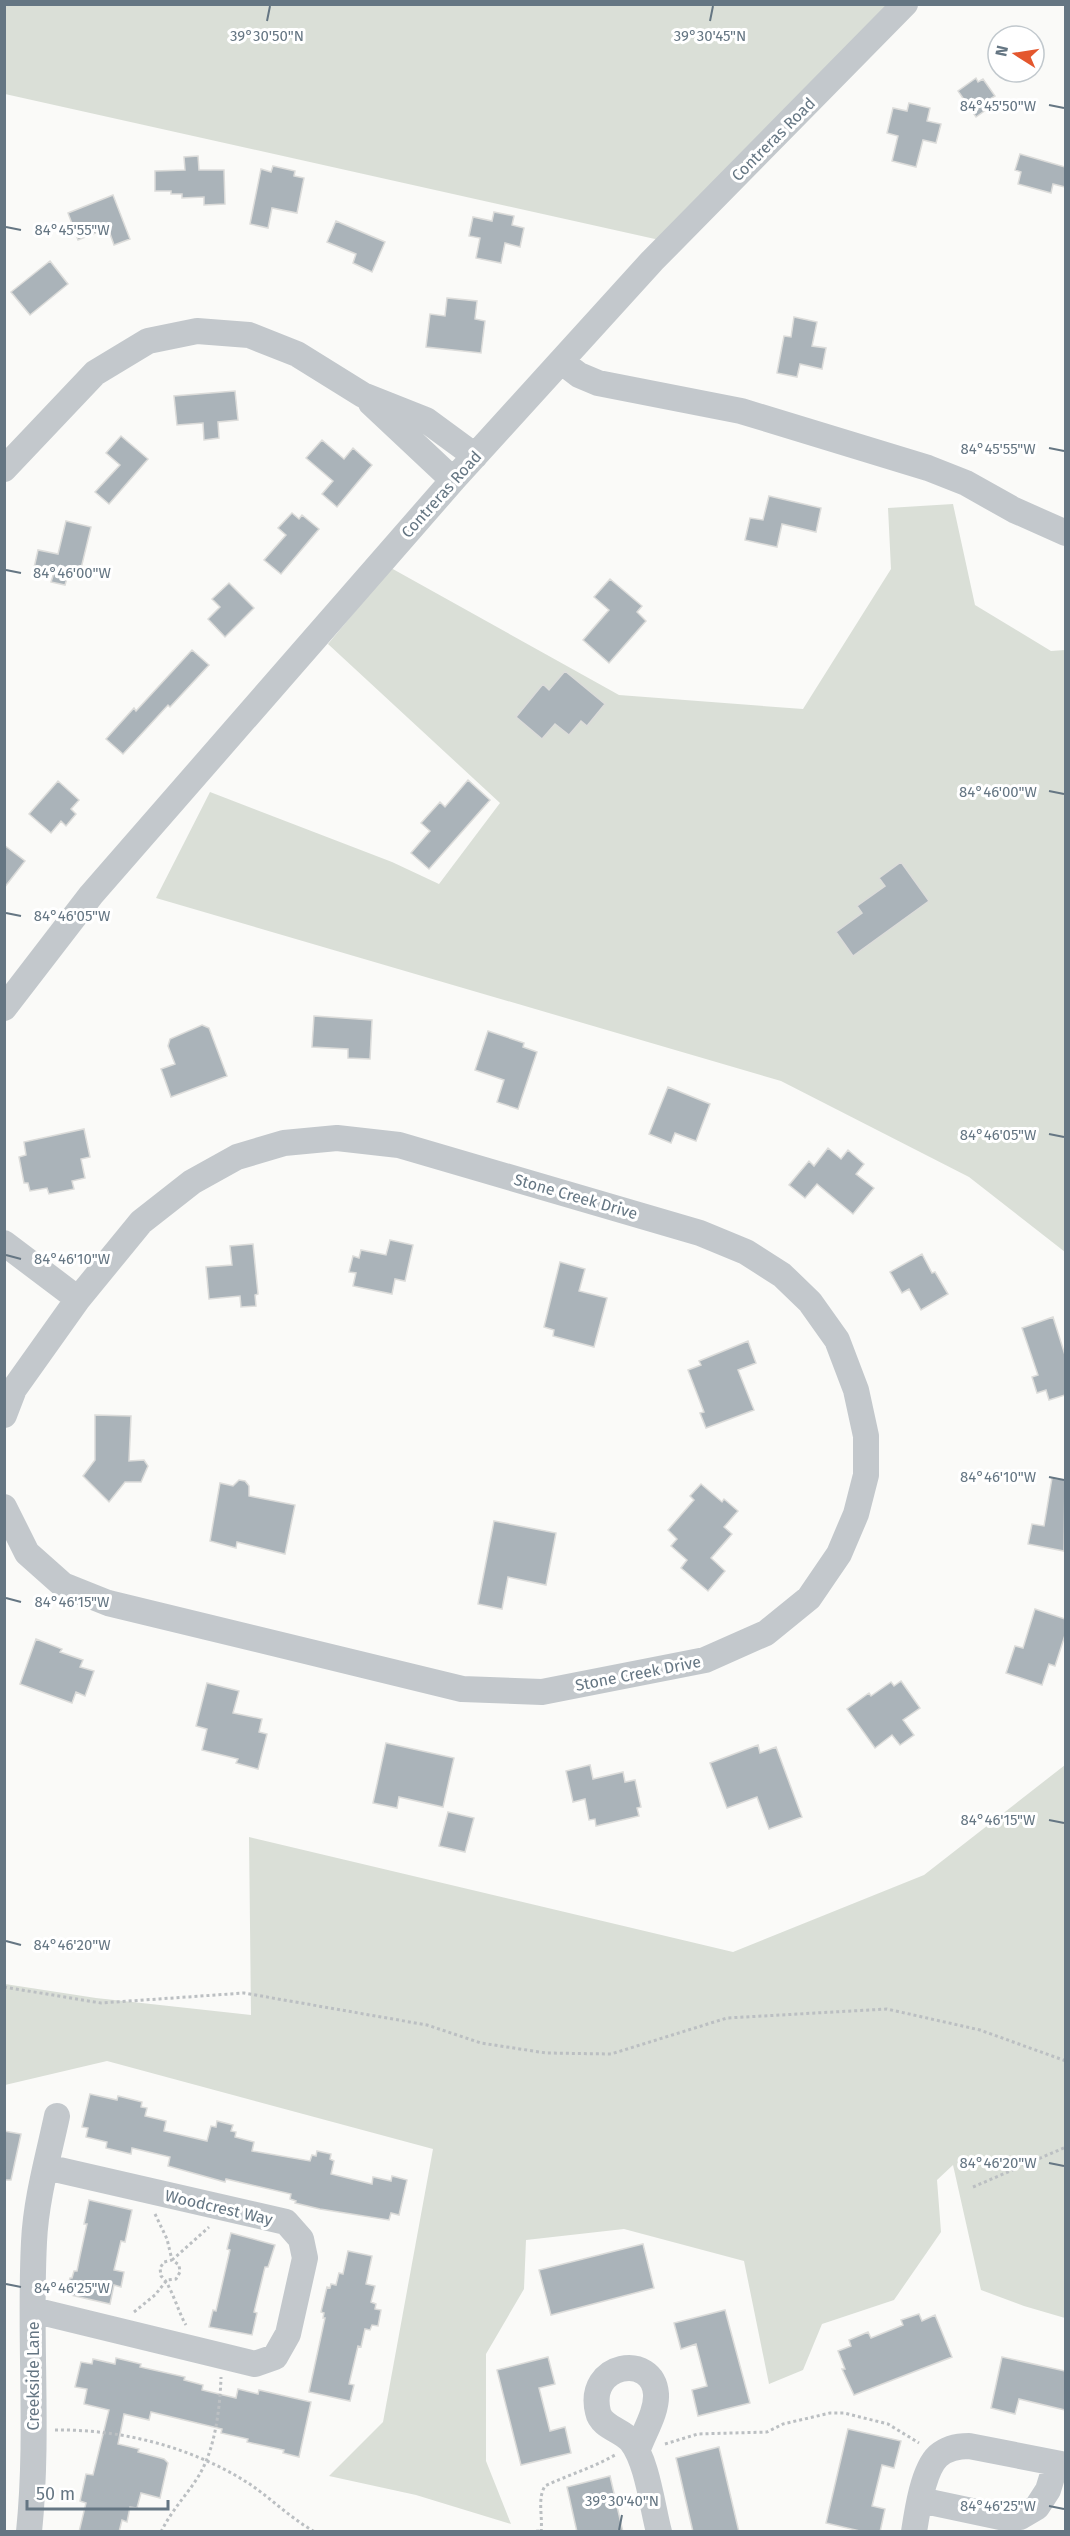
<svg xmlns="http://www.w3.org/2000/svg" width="1070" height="2536" font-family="'Fira Sans',sans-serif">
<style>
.green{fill:#dadfd7}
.building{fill:#aab3b9;stroke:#dcdcda;stroke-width:1.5}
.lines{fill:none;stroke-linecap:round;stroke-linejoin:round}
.path{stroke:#bbbfc2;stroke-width:3;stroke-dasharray:3 3;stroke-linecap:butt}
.minor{stroke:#c3c8cc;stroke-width:26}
.ticks{fill:none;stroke:#657683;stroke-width:2}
.labels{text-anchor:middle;stroke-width:6;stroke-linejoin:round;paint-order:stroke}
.street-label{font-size:16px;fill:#657683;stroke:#fff}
.ticks-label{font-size:15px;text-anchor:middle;fill:#657683;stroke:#fff;stroke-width:6;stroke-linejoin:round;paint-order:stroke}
</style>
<rect width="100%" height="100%" fill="#fafaf8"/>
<!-- green -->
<path class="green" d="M 5,5 L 893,5 L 664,241 L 5,94 Z
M 953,504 L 975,605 L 1051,651 L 1065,650 L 1065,1252 L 969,1177 L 781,1081 L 156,898 L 210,792 L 392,862 L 439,884 L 500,803 L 328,644 L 391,568 L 619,695 L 803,709 L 891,569 L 888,508 Z
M 1065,1765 L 1065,2318 L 1024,2306 L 981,2290 L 953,2165 L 937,2180 L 941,2232 L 894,2300 L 822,2324 L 803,2370 L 769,2384 L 744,2261 L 624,2229 L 526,2240 L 524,2289 L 486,2354 L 486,2461 L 511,2524 L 416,2495 L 329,2476 L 383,2422 L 433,2149 L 107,2061 L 5,2085 L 5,1984 L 96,1998 L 251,2015 L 249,1837 L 733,1952 L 924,1875 Z"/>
<!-- building -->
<path class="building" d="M 976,78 L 978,82 L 983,79 L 995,96 L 990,99 L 994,104 L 976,117 L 958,91 Z
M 909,103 L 930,108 L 927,121 L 941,124 L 936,143 L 923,140 L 916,167 L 892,161 L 898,136 L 887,133 L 893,108 L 907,111 Z
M 1020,154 L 1065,167 L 1065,187 L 1053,184 L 1051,193 L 1018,184 L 1021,172 L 1015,170 Z
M 198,156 L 199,170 L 224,170 L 225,204 L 204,205 L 204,197 L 182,198 L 182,194 L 171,194 L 171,191 L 155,191 L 155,171 L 185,170 L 184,157 Z
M 273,166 L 295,171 L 294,176 L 304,178 L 297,213 L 272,208 L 268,228 L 250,224 L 261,169 L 271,172 Z
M 113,195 L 130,239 L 114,245 L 108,228 L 78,240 L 68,213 Z
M 494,212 L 514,216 L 512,225 L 524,228 L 520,247 L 505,243 L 501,263 L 476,258 L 480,238 L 469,236 L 473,217 L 492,221 Z
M 336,221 L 385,242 L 372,272 L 353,263 L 356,254 L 327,242 Z
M 50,261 L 68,284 L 30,315 L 11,292 Z
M 447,298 L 477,301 L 475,319 L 485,321 L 481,353 L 426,347 L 430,314 L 445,316 Z
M 794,317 L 817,322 L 812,346 L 826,348 L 822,369 L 800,364 L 797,377 L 777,373 L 784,336 L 791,337 Z
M 235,391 L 238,420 L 218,422 L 219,438 L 204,440 L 203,423 L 177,425 L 174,396 Z
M 121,436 L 148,459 L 109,504 L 95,492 L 120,465 L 106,453 Z
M 322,440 L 344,459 L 353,448 L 372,465 L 337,507 L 322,494 L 333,481 L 306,458 Z
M 769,496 L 821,508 L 816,532 L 782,524 L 777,547 L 745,540 L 750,518 L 763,520 Z
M 292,513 L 299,519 L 302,515 L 319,529 L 281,574 L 264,560 L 286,535 L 278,528 Z
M 66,521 L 91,527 L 79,577 L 68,575 L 65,585 L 51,582 L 54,573 L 34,568 L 38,550 L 58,554 Z
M 610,579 L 642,606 L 637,612 L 646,621 L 609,663 L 583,640 L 609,610 L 594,597 Z
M 229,583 L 254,608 L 225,637 L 208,619 L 220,607 L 212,599 Z
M 192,650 L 209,665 L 170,707 L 168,705 L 123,754 L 106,739 L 134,708 L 136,711 Z
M 565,671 L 605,704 L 587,726 L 581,721 L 569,735 L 555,724 L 542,739 L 516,717 L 543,684 L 549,690 Z
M 468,780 L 490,800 L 429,869 L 411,853 L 430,831 L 421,823 L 440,802 L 445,807 Z
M 58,781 L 79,800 L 71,809 L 76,814 L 66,826 L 61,821 L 51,833 L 29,814 Z
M 4,845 L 25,861 L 4,888 Z
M 901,862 L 929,901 L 853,956 L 836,932 L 862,913 L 857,906 L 885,886 L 879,878 Z
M 314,1016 L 372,1020 L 370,1059 L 348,1058 L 348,1049 L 312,1047 Z
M 202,1025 L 209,1028 L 227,1076 L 171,1097 L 161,1069 L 175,1064 L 168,1046 L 170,1039 Z
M 488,1031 L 524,1043 L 523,1047 L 537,1052 L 518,1109 L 497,1102 L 504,1080 L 475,1070 Z
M 668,1087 L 710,1104 L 696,1141 L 675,1133 L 671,1143 L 649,1134 Z
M 84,1129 L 90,1157 L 81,1159 L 85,1178 L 72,1181 L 74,1189 L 49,1194 L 47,1188 L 30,1191 L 28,1183 L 24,1183 L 19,1157 L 26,1155 L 24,1142 Z
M 828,1148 L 841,1159 L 848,1150 L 864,1164 L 856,1174 L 874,1188 L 853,1214 L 817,1184 L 805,1198 L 789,1185 L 809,1161 L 814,1166 Z
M 390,1240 L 413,1245 L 405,1281 L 395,1279 L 392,1294 L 353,1286 L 356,1273 L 349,1272 L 353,1256 L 359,1258 L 361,1250 L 386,1255 Z
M 253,1244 L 258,1294 L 255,1295 L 256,1306 L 241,1307 L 240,1296 L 209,1299 L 206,1267 L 232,1265 L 230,1246 Z
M 922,1254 L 932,1273 L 935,1272 L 948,1294 L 921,1310 L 909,1289 L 902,1293 L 890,1272 Z
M 560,1262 L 585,1269 L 579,1291 L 607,1298 L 594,1347 L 553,1336 L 554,1330 L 544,1327 Z
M 1053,1317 L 1065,1355 L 1065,1395 L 1049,1400 L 1046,1390 L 1037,1393 L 1032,1377 L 1038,1375 L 1022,1328 Z
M 748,1341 L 756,1363 L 738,1370 L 754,1410 L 706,1428 L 700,1413 L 704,1412 L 688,1370 L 701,1365 L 699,1361 Z
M 95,1415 L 131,1416 L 129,1461 L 144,1460 L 148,1466 L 141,1482 L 125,1482 L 109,1502 L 83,1476 L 95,1460 Z
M 1052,1478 L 1065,1480 L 1064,1551 L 1028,1544 L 1032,1524 L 1044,1526 Z
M 239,1480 L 245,1481 L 249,1486 L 249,1496 L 295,1505 L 285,1554 L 237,1542 L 236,1548 L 210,1541 L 220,1483 L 233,1486 Z
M 701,1484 L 722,1502 L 724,1499 L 738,1511 L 724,1527 L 732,1534 L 711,1558 L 725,1571 L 708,1591 L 681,1568 L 687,1560 L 671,1546 L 677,1539 L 668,1530 L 694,1500 L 690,1496 Z
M 494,1521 L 556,1533 L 546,1585 L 508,1577 L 502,1609 L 478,1604 Z
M 1035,1609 L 1065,1619 L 1065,1635 L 1055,1666 L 1049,1664 L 1042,1685 L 1006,1673 L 1015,1646 L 1023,1648 Z
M 36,1639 L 62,1649 L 60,1652 L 83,1660 L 80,1667 L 94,1671 L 85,1696 L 76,1692 L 72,1703 L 20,1684 Z
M 901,1681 L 920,1708 L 903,1720 L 914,1735 L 900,1745 L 892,1735 L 875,1748 L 847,1709 L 869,1693 L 871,1696 L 891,1682 L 894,1686 Z
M 207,1683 L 239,1691 L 233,1713 L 262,1719 L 259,1732 L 267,1734 L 258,1769 L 236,1763 L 238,1759 L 202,1750 L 207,1729 L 196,1726 Z
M 386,1743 L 454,1758 L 443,1807 L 399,1797 L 397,1808 L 373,1803 Z
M 758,1745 L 760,1753 L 776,1747 L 802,1817 L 769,1829 L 757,1797 L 727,1808 L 710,1763 Z
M 590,1765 L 593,1779 L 623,1772 L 625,1782 L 635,1780 L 641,1807 L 637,1808 L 639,1816 L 596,1826 L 595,1819 L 589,1820 L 585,1799 L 573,1802 L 566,1771 Z
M 448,1812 L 474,1818 L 465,1852 L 439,1846 Z
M 90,2094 L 117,2100 L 118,2096 L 142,2102 L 141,2107 L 147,2108 L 145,2116 L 166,2121 L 164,2131 L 207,2141 L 211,2126 L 216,2127 L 217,2121 L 233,2125 L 231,2131 L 236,2132 L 235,2137 L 254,2142 L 252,2151 L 310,2161 L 312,2155 L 316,2156 L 317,2151 L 331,2154 L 330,2159 L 334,2161 L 331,2174 L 372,2184 L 373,2177 L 391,2181 L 392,2176 L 407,2180 L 399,2215 L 391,2213 L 389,2220 L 320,2209 L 295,2203 L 296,2201 L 290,2199 L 291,2194 L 226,2179 L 225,2182 L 168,2166 L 170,2157 L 132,2148 L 131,2154 L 106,2148 L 107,2142 L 86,2137 L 88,2128 L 82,2127 Z
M 4,2131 L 21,2134 L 11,2180 L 4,2180 Z
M 89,2200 L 132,2210 L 125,2242 L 121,2241 L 114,2270 L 124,2272 L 121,2287 L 114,2285 L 110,2304 L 66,2294 L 70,2278 L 72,2278 L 74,2271 L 77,2271 L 80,2256 L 87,2224 L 84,2224 Z
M 231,2233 L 275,2245 L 268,2267 L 265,2267 L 254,2312 L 257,2313 L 252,2335 L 209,2327 L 213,2310 L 216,2311 L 230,2250 L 227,2249 Z
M 643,2244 L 654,2288 L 551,2315 L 539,2270 Z
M 348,2251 L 372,2256 L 366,2284 L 375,2286 L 371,2302 L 376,2304 L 375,2309 L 381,2310 L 378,2326 L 372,2325 L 370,2330 L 365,2329 L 361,2347 L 358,2346 L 349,2384 L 354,2385 L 350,2401 L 309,2392 L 325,2318 L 323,2318 L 324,2313 L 321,2312 L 327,2287 L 330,2288 L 331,2284 L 336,2285 L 339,2273 L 343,2274 Z
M 725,2310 L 750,2403 L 698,2416 L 692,2390 L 707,2386 L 696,2344 L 681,2349 L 674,2323 Z
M 919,2314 L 922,2321 L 935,2315 L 952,2357 L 854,2395 L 842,2369 L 845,2369 L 838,2351 L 851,2346 L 849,2340 L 868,2332 L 871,2338 L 903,2325 L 901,2320 Z
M 548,2357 L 555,2384 L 539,2388 L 550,2431 L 565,2427 L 571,2453 L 521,2465 L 497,2370 Z
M 1002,2357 L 1065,2371 L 1065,2410 L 1019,2399 L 1015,2414 L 991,2408 Z
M 116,2358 L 141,2364 L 140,2367 L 185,2377 L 184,2380 L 203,2385 L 202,2390 L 236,2398 L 238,2389 L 258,2394 L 259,2390 L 311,2402 L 299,2457 L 283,2453 L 284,2450 L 247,2442 L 248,2439 L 221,2433 L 222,2429 L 151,2412 L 149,2420 L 124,2414 L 118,2444 L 139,2449 L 138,2452 L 164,2459 L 168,2463 L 160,2498 L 141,2493 L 137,2508 L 130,2507 L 127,2522 L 122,2520 L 119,2532 L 79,2532 L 86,2503 L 80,2501 L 86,2474 L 93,2475 L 109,2410 L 84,2404 L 87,2389 L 75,2387 L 81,2362 L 92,2364 L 93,2359 L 115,2364 Z
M 848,2429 L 901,2441 L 894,2468 L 882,2465 L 872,2506 L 885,2509 L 880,2532 L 864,2532 L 826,2523 Z
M 719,2447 L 739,2532 L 693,2532 L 676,2458 Z
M 610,2476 L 623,2532 L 577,2532 L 567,2487 Z"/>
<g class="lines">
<!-- path -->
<path class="path" d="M 4,1987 L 101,2003 L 244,1993 L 427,2025 L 481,2043 L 546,2053 L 611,2054 L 727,2018 L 887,2009 L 980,2030 L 1066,2061
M 973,2187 L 1066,2147
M 155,2214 L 167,2239 L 172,2260
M 172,2260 L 209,2227
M 134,2312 L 155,2295 L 167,2280 L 176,2279 L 180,2272 L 179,2265 L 172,2260 L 164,2262 L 160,2268 L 161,2276 C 171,2284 178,2312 186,2325
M 55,2430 C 121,2429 192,2447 248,2483 C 271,2498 290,2518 315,2532
M 665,2444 L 698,2434 L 767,2432 L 783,2424 L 830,2413 L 844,2413 L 888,2424 L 919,2443
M 161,2532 C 171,2511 186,2496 198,2477 C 215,2450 220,2409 221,2377
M 524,2532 L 541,2531
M 541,2532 C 543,2516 537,2499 545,2486 C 568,2475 592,2468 615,2455"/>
<!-- minor -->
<path class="minor" d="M 562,362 L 579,375 L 598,383 L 741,411 L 928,468 L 966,483 L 1014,510 L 1066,533
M 371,403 L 453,480
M 4,469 L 95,373 L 148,341 L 197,331 L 249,335 L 297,354 L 363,395 L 426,420 L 475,456
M 4,1008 L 91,895 L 453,480 L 652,261 L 905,4
M 4,1243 L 78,1299
M 4,1415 L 14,1389 L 78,1299 L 141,1222 L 192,1182 L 237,1157 L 284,1143 L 337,1138 L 399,1145 L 700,1233 L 746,1252 L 782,1275 L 810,1302 L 837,1340 L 856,1390 L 866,1436 L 866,1475 L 856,1514 L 839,1554 L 809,1598 L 766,1633 L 705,1660 L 542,1692 L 462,1689 L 108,1603 L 63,1585 L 27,1553 L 4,1507
M 33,2310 L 255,2364 L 275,2357 L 288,2334 L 305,2258 L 301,2239 L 286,2222 L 46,2167
M 638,2449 C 644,2432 657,2412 656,2394 C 653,2352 586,2363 598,2412 C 601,2427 622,2430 631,2441 C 647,2461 652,2505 659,2532
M 920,2500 L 1005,2518 L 1020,2517 L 1037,2507 L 1048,2490 L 1056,2464
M 29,2532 C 39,2435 29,2338 34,2242 C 36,2199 48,2158 57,2116
M 914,2532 C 917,2512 923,2470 938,2456 C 947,2448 958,2446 969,2446 L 1066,2465"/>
</g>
<!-- ticks -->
<path class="ticks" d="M 267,21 L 270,6M 710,21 L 713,6M 1049,105 L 1064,108M 6,227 L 21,230M 1049,448 L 1064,451M 6,570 L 21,573M 1049,791 L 1064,794M 6,913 L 21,916M 1049,1134 L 1064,1137M 6,1255 L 21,1259M 1049,1477 L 1064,1480M 6,1598 L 21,1602M 1049,1820 L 1064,1823M 6,1941 L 21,1945M 1049,2163 L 1064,2166M 6,2284 L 21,2287M 1049,2506 L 1064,2509M 619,2530 L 622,2515"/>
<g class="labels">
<!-- street labels -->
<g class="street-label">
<text transform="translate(773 139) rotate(-45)" y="6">Contreras Road</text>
<text transform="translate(441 494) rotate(-48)" y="6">Contreras Road</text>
<text transform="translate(576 1196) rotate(16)" y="6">Stone Creek Drive</text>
<text transform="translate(638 1673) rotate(-11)" y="6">Stone Creek Drive</text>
<text transform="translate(219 2207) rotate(13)" y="6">Woodcrest Way</text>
<text transform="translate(33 2376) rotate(-90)" y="6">Creekside Lane</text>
</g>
</g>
<g class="ticks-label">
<text x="267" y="41">39°30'50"N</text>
<text x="710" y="41">39°30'45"N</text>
<text x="998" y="111">84°45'50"W</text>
<text x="72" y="235">84°45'55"W</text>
<text x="998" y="454">84°45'55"W</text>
<text x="72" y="578">84°46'00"W</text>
<text x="998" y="797">84°46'00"W</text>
<text x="72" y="921">84°46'05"W</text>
<text x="998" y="1140">84°46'05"W</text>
<text x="72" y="1264">84°46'10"W</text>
<text x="998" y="1482">84°46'10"W</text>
<text x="72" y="1607">84°46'15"W</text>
<text x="998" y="1825">84°46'15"W</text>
<text x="72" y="1950">84°46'20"W</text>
<text x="998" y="2168">84°46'20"W</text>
<text x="72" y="2293">84°46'25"W</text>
<text x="622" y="2506">39°30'40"N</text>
<text x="998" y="2511">84°46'25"W</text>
</g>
<!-- border -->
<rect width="1070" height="2536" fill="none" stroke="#657683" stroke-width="12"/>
<!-- north arrow -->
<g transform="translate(1016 54) rotate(282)"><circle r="28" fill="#ffffff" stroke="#c1c8cd" stroke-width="1.5"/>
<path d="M0-4.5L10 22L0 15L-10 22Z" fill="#e4572e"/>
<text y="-9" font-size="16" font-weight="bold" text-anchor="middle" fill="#657683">N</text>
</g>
<!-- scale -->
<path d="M27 2500v9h141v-9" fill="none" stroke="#657683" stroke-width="3"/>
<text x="36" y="2500" font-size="18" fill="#657683" stroke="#ffffff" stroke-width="4.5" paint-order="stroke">50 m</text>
</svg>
